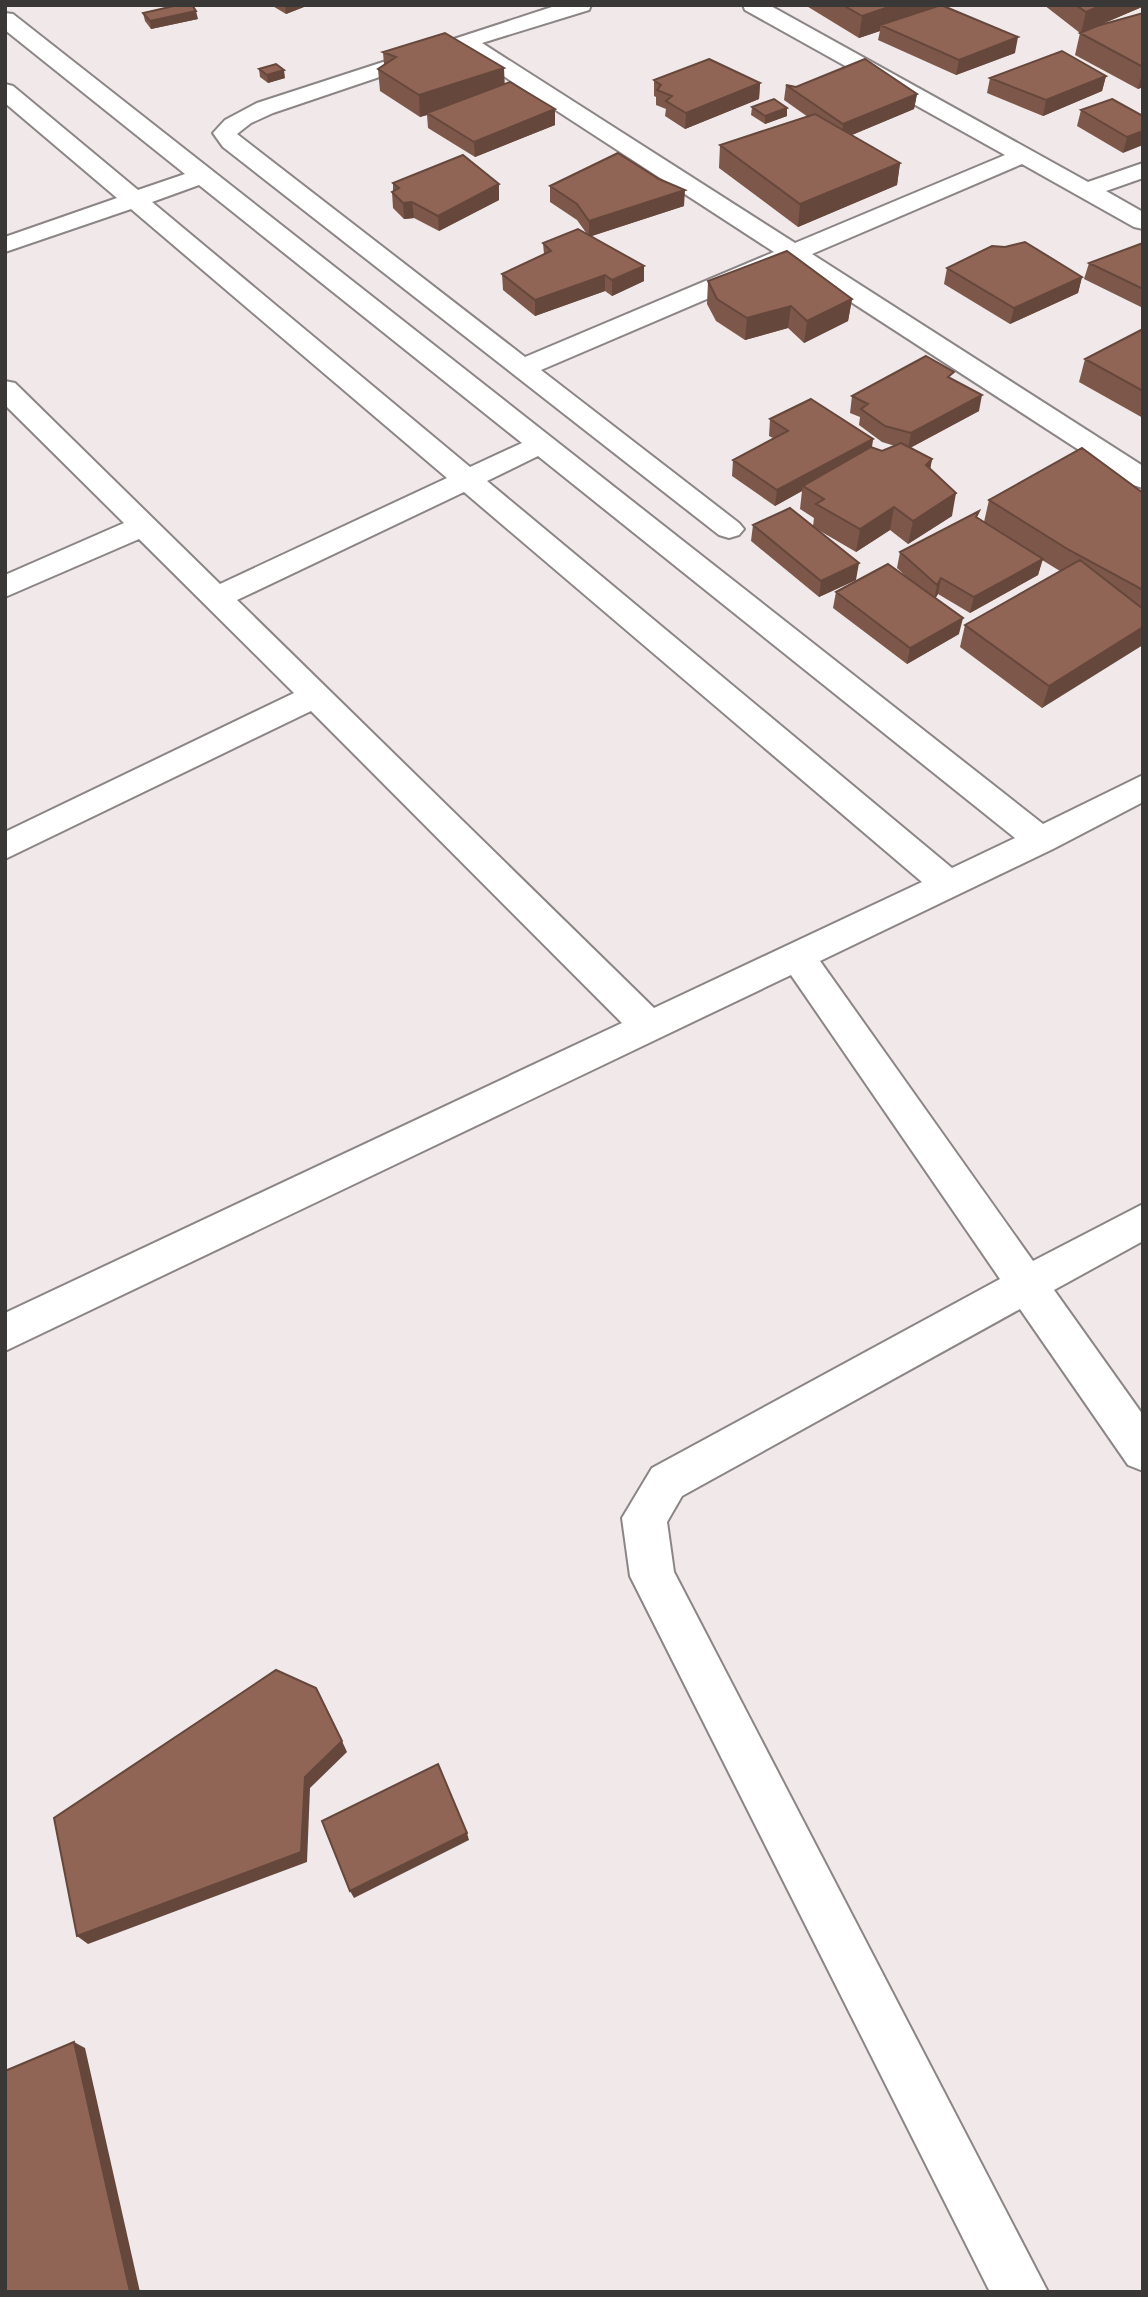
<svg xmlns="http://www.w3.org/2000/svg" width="1148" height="2297" font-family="Ubuntu,sans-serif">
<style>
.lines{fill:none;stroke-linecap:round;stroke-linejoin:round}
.minor-casing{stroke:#8c8586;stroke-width:4}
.minor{fill:#fff;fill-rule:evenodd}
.wall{fill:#7d5749}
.shaded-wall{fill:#66473c}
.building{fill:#916555;stroke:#66473c;stroke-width:2}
</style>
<rect width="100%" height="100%" fill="#f0e8e9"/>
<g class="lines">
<!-- minor casing -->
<g class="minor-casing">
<path id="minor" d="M 558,5 L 591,5 L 589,10 L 482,43 L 795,243 L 1005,155 L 745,10 L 743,5 L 769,5 L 1088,182 L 1143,163 L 1143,178 L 1106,191 L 1143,212 L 1143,229 L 1134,227 L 1022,164 L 812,254 L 1143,466 L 1143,488 L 1133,485 L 791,263 L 541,370 L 739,523 L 744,529 L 739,535 L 729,538 L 719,535 L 223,147 L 213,133 L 225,120 L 257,103 ZM 462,49 L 774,252 L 525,357 L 237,134 L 251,123 L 273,113 Z
M 5,13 L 13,14 L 1043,824 L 1143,775 L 1143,802 L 1053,849 L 820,961 L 1033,1261 L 1143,1204 L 1143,1241 L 1054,1290 L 1143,1415 L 1143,1471 L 1128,1465 L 1020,1309 L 682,1496 L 667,1522 L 674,1572 L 1048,2292 L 990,2292 L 630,1576 L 622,1518 L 652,1468 L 1000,1279 L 791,975 L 5,1351 L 5,1313 L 622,1023 L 311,711 L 5,859 L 5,832 L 294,693 L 139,539 L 5,597 L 5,575 L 124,523 L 5,405 L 5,381 L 15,383 L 220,584 L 447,478 L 131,209 L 5,252 L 5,237 L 117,198 L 5,103 L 5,84 L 13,86 L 138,190 L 185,174 L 5,30 ZM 199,185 L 522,443 L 470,467 L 152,202 ZM 538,456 L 1015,838 L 952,868 L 487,481 ZM 464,492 L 922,882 L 654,1008 L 237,600 Z"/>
</g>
<!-- minor -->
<use href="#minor" class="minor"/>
</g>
<!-- wall -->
<path class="wall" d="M 271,5 L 309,5 L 286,14 Z
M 805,5 L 941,5 L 1015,53 L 956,75 L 878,40 L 880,31 L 859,38 Z
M 1044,5 L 1143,5 L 1142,7 L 1102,24 L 1143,13 L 1143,87 L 1138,89 L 1075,55 L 1080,33 Z
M 143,13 L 198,19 L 151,29 L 145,21 Z
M 383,52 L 504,68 L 504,84 L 555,109 L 555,125 L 475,157 L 428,128 L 427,115 L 420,117 L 380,91 L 378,69 L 384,65 Z
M 259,69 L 285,78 L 268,83 L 260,77 Z
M 1106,76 L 1102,91 L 1043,116 L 987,93 L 990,78 Z
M 654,80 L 760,83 L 759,99 L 685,129 L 665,116 L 666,109 L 656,105 L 656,97 L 654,96 Z
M 786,85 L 796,87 L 917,94 L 914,109 L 852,135 L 900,163 L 897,185 L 798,227 L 719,168 L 720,145 L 808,117 L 784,100 Z
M 752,107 L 787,108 L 787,116 L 765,124 L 751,115 Z
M 1081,110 L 1143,116 L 1123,153 L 1077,126 Z
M 393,183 L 499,200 L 439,231 L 414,218 L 404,219 L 393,208 L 392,192 L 393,191 Z
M 550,186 L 684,206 L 591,236 L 644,281 L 612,296 L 605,291 L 535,316 L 503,290 L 502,274 L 544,254 L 543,243 L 587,234 L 577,220 L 550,202 Z
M 1143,243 L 1143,308 L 1084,279 L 1089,263 Z
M 947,268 L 1082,277 L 1078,293 L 1010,324 L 944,284 Z
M 708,281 L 852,299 L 848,321 L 804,343 L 788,328 L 745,340 L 716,321 L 707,304 Z
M 1143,329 L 1143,418 L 1079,382 L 1085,359 Z
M 952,379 L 979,411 L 910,448 L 932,459 L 930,469 L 952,516 L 908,544 L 890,530 L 856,552 L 815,528 L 856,580 L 819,597 L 751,541 L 753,525 L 813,526 L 814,518 L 800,509 L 802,491 L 775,506 L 732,476 L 733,460 L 773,438 L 769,436 L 770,419 L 873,439 L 872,447 L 882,451 L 895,446 L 882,442 L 859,425 L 860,417 L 850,413 L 852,396 Z
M 1143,493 L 1143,627 L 1042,708 L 960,647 L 965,625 L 1060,571 L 1042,560 L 1038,575 L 970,613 L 938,594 L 935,598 L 959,634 L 907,664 L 833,608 L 836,592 L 911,581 L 897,568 L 900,552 L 978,518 L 984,522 L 989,500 Z"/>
<!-- shaded-wall -->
<path class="shaded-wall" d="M 287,5 L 309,5 L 286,14 L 285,6 Z
M 895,5 L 940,5 L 880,25 L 880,31 L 859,38 L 862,16 Z
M 1102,5 L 1143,5 L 1142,7 L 1081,33 L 1086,12 Z
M 196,11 L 198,19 L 151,29 L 150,21 Z
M 1018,37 L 1015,53 L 956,75 L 959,60 Z
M 504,68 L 505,90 L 427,113 L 427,115 L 420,117 L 419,95 Z
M 284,70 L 285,78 L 268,83 L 267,75 Z
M 1143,70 L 1143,87 L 1138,89 Z
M 1106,76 L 1102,91 L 1043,116 L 1046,100 Z
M 760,83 L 759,99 L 685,129 L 686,113 Z
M 917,94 L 914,109 L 842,139 L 843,124 Z
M 787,108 L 787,116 L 765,124 L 765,116 Z
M 555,109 L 555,125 L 475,157 L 474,142 Z
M 1143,131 L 1143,145 L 1123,153 L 1127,137 Z
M 900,163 L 897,185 L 798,227 L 800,204 Z
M 499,184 L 499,200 L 439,231 L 438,216 Z
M 685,190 L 684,206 L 589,237 L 589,221 Z
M 412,202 L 414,218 L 404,219 L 403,203 Z
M 644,266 L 644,281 L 612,296 L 612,280 Z
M 605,275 L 605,291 L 535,316 L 535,300 Z
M 1082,277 L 1078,293 L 1010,324 L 1014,308 Z
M 852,299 L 848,321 L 804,343 L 807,321 Z
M 791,306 L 788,328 L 745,340 L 747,318 Z
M 982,395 L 979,411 L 908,449 L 911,433 Z
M 873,439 L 870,455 L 803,486 L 802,491 L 775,506 L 777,490 Z
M 932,459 L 928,481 L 926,465 Z
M 956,493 L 952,516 L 908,544 L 913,521 Z
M 894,507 L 890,530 L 856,552 L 860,529 Z
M 1043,559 L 1038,575 L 970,613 L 974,597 Z
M 859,563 L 856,580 L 819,597 L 821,581 Z
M 941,578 L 938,594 L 934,601 L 937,585 Z
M 963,618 L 959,634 L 907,664 L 910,648 Z
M 1143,627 L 1143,645 L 1042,708 L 1049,686 Z
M 342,1741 L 347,1752 L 310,1788 L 307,1862 L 88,1944 L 77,1936 L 305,1777 Z
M 467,1833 L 469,1840 L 354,1898 L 350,1891 Z
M 74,2042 L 85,2048 L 140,2292 L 130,2292 Z"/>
<!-- building -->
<path class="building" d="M 178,5 L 192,5 L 196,11 L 150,21 L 143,13 Z
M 843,5 L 895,5 L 862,16 Z
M 941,5 L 1018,37 L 959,60 L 880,25 Z
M 1076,5 L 1102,5 L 1086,12 Z
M 1143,13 L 1143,67 L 1080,33 L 1097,26 Z
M 445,33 L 504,68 L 419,95 L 378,69 L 396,57 L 383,52 Z
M 1062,51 L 1106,76 L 1046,100 L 990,78 Z
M 709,59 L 760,83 L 686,113 L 666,101 L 672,96 L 657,90 L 661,85 L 654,80 Z
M 865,59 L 917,94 L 843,124 L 786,85 L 796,87 Z
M 276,64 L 284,70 L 267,75 L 259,69 Z
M 510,82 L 555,109 L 474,142 L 427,113 Z
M 774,99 L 787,108 L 765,116 L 752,107 Z
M 1112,99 L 1143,116 L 1143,131 L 1127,137 L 1081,110 Z
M 815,114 L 900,163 L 800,204 L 720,145 Z
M 618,153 L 659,179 L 685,190 L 589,221 L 577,204 L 550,186 Z
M 463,155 L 499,184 L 438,216 L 412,202 L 403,203 L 392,192 L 399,188 L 393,183 Z
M 578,229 L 644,266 L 612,280 L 605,275 L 535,300 L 502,274 L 551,251 L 543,243 Z
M 1025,242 L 1082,277 L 1014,308 L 947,268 L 992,246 L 1005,247 Z
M 1143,243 L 1143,289 L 1089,263 Z
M 787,251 L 852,299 L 807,321 L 791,306 L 747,318 L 717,299 L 708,281 Z
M 1143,329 L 1143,391 L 1085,359 Z
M 926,356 L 954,372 L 948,377 L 982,395 L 911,433 L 885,426 L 861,409 L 868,404 L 852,396 Z
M 811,399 L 873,439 L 777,490 L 733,460 L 788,431 L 770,419 Z
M 901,443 L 932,459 L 926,465 L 956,493 L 913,521 L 894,507 L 860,529 L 816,504 L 824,499 L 803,486 L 871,447 L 882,451 Z
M 1082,448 L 1143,493 L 1143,590 L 1069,550 L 989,500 Z
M 790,508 L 859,563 L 821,581 L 753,525 Z
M 979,511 L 976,517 L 1043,559 L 974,597 L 941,578 L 937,585 L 900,552 Z
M 1080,560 L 1143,609 L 1143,627 L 1049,686 L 965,625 Z
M 888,564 L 963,618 L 910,648 L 836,592 Z
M 276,1670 L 316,1688 L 342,1741 L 305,1777 L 301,1852 L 77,1936 L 54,1818 Z
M 438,1764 L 467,1833 L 350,1891 L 322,1821 Z
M 74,2042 L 130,2292 L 5,2292 L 5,2071 Z"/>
<!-- border -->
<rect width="1148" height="2297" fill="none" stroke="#3a3737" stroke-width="14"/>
</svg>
